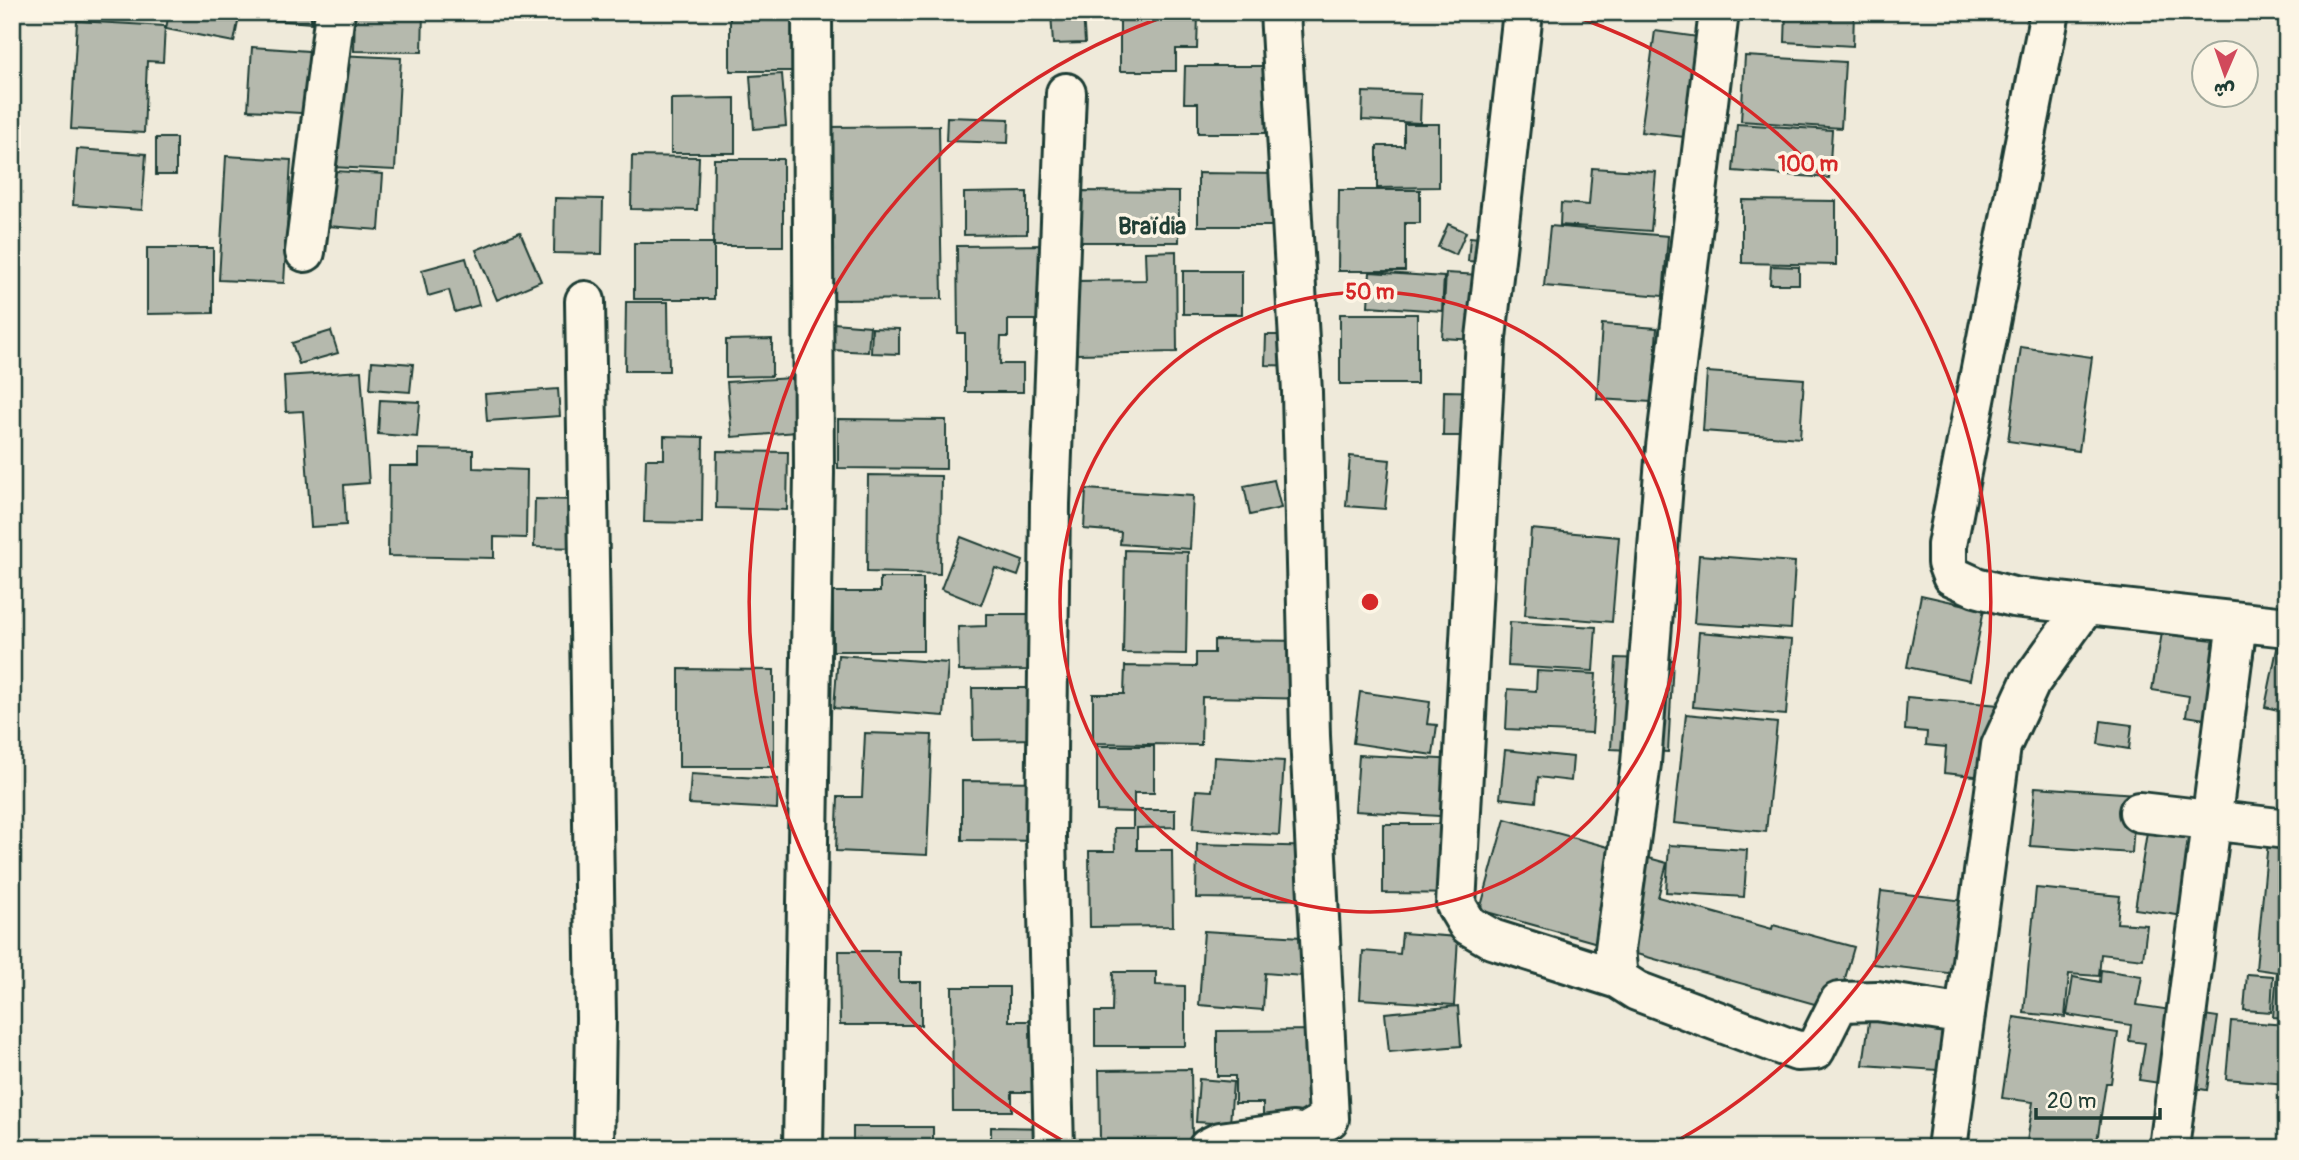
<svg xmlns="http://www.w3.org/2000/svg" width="2299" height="1160" font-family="Pangolin,'Playpen Sans Arabic',sans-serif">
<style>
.building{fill:#b5b9ad;stroke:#1f3d34;stroke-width:2}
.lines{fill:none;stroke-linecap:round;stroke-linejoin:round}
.minor-casing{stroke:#1f3d34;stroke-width:44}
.minor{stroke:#fcf5e5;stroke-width:38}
.ring{fill:none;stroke:#d62828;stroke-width:3.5}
.labels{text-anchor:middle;stroke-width:7;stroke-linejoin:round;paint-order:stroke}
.quarter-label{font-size:24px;font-weight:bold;fill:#1f3d34;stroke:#fcf5e5}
.centre{fill:#d62828;stroke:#fcf5e5;stroke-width:3.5}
.ring-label{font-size:21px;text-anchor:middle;font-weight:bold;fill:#d62828;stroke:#fcf5e5;stroke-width:7;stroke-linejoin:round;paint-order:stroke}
</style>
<rect width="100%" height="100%" fill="#efeada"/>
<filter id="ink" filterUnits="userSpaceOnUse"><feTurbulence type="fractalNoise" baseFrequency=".0143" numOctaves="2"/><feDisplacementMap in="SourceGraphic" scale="14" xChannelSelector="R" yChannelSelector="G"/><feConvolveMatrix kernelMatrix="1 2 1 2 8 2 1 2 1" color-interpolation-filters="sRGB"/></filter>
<g filter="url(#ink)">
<!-- building -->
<path class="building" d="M 169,12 L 240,12 L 234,42 L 166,29 Z
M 249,12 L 311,12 L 311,23 L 249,18 Z
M 355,12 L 423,12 L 422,52 L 354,51 Z
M 730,12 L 793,12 L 793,71 L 730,71 Z
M 829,12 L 909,12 L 909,19 L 829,19 Z
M 1051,12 L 1083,12 L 1085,43 L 1053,44 Z
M 1786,12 L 1854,12 L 1853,46 L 1785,42 Z
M 1120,13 L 1198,14 L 1197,49 L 1176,49 L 1176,71 L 1120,71 Z
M 77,21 L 165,26 L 163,62 L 147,61 L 144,133 L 71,129 Z
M 1655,31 L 1713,39 L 1693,138 L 1641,132 Z
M 252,47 L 322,52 L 318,114 L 248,110 Z
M 338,55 L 401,58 L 395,170 L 331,167 Z
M 1745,56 L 1845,62 L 1841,128 L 1741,121 Z
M 1185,66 L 1288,66 L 1288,133 L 1198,133 L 1198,103 L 1184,103 Z
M 782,74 L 786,126 L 754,129 L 750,76 Z
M 1363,92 L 1421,94 L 1420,123 L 1362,120 Z
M 735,98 L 735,153 L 671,153 L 671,99 Z
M 947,117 L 1009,119 L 1008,143 L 946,141 Z
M 1404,124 L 1439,124 L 1439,187 L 1377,188 L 1377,146 L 1404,146 Z
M 1737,124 L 1832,130 L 1829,178 L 1733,171 Z
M 939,126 L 942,299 L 829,300 L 827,127 Z
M 156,138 L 176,138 L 176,175 L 156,175 Z
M 77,149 L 146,154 L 142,210 L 73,205 Z
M 226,156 L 291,160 L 284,283 L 219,280 Z
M 632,156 L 699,157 L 697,210 L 631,209 Z
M 714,159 L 783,159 L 783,246 L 713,246 Z
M 1592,168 L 1656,172 L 1651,231 L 1560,225 L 1561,203 L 1589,205 Z
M 319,170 L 383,174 L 379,230 L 315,225 Z
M 1198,173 L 1290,174 L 1290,226 L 1198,226 Z
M 1339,190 L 1420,190 L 1420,223 L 1405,223 L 1405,271 L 1338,271 Z
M 1080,191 L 1179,192 L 1179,242 L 1079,242 Z
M 1027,192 L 1027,234 L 964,235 L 964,193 Z
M 555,198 L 603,199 L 602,254 L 554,253 Z
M 1742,200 L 1836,201 L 1836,265 L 1742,263 Z
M 1448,224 L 1466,232 L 1456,255 L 1438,247 Z
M 1550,226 L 1668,236 L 1663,296 L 1544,286 Z
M 520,232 L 541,281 L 497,300 L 476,250 Z
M 1470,237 L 1498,240 L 1496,263 L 1468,261 Z
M 634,243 L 714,243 L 714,299 L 634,299 Z
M 1046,245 L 1047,320 L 1008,320 L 1008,337 L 1001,337 L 1000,364 L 1023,364 L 1023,392 L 965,392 L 965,333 L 958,333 L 957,246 Z
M 147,248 L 213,248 L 213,313 L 147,314 Z
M 1176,251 L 1177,352 L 1077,354 L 1076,281 L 1146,280 L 1145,252 Z
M 466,258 L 479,305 L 455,312 L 449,290 L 428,296 L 422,270 Z
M 1771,266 L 1799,267 L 1799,284 L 1770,284 Z
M 1183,271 L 1242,271 L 1242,314 L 1183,314 Z
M 1370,272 L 1444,277 L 1442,311 L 1368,306 Z
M 1446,273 L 1497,276 L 1493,341 L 1442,338 Z
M 626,302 L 668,302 L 669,371 L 625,371 Z
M 1340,314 L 1417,314 L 1417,384 L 1340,384 Z
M 833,323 L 870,326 L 868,352 L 831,350 Z
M 1602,324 L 1657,328 L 1652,402 L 1597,399 Z
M 872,328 L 899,329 L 899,354 L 871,353 Z
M 331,331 L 338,353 L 299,364 L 292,343 Z
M 1266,335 L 1303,335 L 1303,366 L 1265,365 Z
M 772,339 L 772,376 L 726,377 L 726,340 Z
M 2021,347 L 2092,357 L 2079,451 L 2008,441 Z
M 372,361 L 413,364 L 410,392 L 370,389 Z
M 361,371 L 369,483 L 344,485 L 346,525 L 311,527 L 303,411 L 286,412 L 284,376 Z
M 1707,372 L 1804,379 L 1800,438 L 1703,431 Z
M 792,378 L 797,432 L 732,437 L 727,382 Z
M 558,389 L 560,416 L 487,421 L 485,394 Z
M 1444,391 L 1491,392 L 1490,436 L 1443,436 Z
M 380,400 L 420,402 L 417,437 L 378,434 Z
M 838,419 L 946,420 L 946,469 L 838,468 Z
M 664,436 L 703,437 L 702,523 L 644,522 L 646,459 L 664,459 Z
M 419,449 L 473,450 L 473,468 L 527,470 L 526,538 L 494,537 L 494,558 L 388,556 L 389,466 L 419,466 Z
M 717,451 L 788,452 L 787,510 L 716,508 Z
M 1350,456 L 1390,460 L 1385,509 L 1346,506 Z
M 868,475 L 941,476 L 940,574 L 867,572 Z
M 1274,480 L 1281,508 L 1250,515 L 1244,486 Z
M 1086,489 L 1193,496 L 1190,549 L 1120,544 L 1121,532 L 1084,529 Z
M 535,499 L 583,500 L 581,548 L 534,547 Z
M 1531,529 L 1619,537 L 1612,622 L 1525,615 Z
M 961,537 L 1023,561 L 1018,576 L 995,568 L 981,605 L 941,589 Z
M 1125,550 L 1188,552 L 1186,654 L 1123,653 Z
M 1699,555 L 1795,562 L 1791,629 L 1694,623 Z
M 880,578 L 923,578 L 923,651 L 833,651 L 833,592 L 880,592 Z
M 1921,595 L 1984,609 L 1970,680 L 1907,667 Z
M 986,614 L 1028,614 L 1029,670 L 959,671 L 958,627 L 986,626 Z
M 1510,622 L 1596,627 L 1593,671 L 1508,666 Z
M 2163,627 L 2256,642 L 2242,725 L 2186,716 L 2189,696 L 2152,690 Z
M 1699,632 L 1792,640 L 1786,715 L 1693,707 Z
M 1214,640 L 1311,641 L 1324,699 L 1202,697 L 1201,745 L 1093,743 L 1093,694 L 1124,694 L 1125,666 L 1196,667 L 1196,653 L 1214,653 Z
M 2278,644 L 2287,646 L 2287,712 L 2265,707 Z
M 838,655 L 948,663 L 944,716 L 834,708 Z
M 1616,658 L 1673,660 L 1668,752 L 1611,749 Z
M 679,669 L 774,670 L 774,767 L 679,767 Z
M 1537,671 L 1596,674 L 1592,733 L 1506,729 L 1508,689 L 1536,691 Z
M 972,688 L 1035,688 L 1035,739 L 973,740 Z
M 1360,692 L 1430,702 L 1427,724 L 1437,725 L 1433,755 L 1353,743 Z
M 1907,697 L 2022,707 L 2016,780 L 1944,773 L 1946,747 L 1926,745 L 1927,732 L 1905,730 Z
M 1686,714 L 1777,723 L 1766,832 L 1674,823 Z
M 2101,721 L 2132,725 L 2129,749 L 2098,744 Z
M 865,733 L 932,735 L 927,855 L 836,851 L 838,797 L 862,797 Z
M 1097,746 L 1154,746 L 1154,793 L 1134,793 L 1134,812 L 1097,811 Z
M 1505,750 L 1573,757 L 1571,781 L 1538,777 L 1536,802 L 1500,798 Z
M 1359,755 L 1460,760 L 1456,817 L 1355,811 Z
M 1214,757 L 1284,761 L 1279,835 L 1193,829 L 1196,790 L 1212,791 Z
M 691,774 L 778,779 L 777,809 L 689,804 Z
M 962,781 L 1041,782 L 1041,841 L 962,840 Z
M 2035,787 L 2136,794 L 2132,853 L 2030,846 Z
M 2177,808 L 2225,836 L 2212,920 L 2135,909 L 2147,832 L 2172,836 Z
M 1133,810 L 1175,810 L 1175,827 L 1137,828 L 1137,850 L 1172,850 L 1173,926 L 1090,927 L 1089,851 L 1115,851 L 1114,828 L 1133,828 Z
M 1505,819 L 1667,863 L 1658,897 L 1772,929 L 1773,925 L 1854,947 L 1836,1010 L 1480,910 Z
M 2270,820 L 2287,822 L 2287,1018 L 2273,1017 L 2277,972 L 2256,969 Z
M 1383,824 L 1471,824 L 1471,894 L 1383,893 Z
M 1197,844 L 1323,847 L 1322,900 L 1196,898 Z
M 1669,845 L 1747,850 L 1744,897 L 1666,892 Z
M 2036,888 L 2120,896 L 2117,923 L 2147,925 L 2143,959 L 2101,954 L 2099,976 L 2069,974 L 2065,1017 L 2024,1013 Z
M 1881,891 L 1990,904 L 1981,977 L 1872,964 Z
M 1204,931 L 1317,938 L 1315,977 L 1265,973 L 1263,1010 L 1199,1005 Z
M 1402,933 L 1458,937 L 1454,1005 L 1360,999 L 1363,951 L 1400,954 Z
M 839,951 L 899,951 L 899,982 L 921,982 L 921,1025 L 840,1025 Z
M 2101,970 L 2142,976 L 2137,1005 L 2218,1017 L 2207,1090 L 2139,1080 L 2145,1043 L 2129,1041 L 2131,1025 L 2067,1015 L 2073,977 L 2100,982 Z
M 1113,972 L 1156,972 L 1156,985 L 1185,986 L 1185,1046 L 1095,1046 L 1095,1012 L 1112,1012 Z
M 2247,974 L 2273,976 L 2271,1012 L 2244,1010 Z
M 952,987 L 1009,987 L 1009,1021 L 1037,1021 L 1037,1092 L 1012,1092 L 1012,1111 L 953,1111 Z
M 1458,1006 L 1461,1046 L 1389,1052 L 1385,1013 Z
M 1871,1008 L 1957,1014 L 1953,1071 L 1863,1065 Z
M 2014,1017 L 2118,1033 L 2111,1083 L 2106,1083 L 2096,1148 L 2026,1148 L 2033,1102 L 2002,1098 Z
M 2231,1021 L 2287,1025 L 2287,1084 L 2226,1079 Z
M 1323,1030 L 1324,1119 L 1263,1119 L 1263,1103 L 1235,1103 L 1235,1076 L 1217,1076 L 1217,1031 Z
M 1191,1069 L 1192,1140 L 1100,1140 L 1099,1070 Z
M 1199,1079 L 1233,1082 L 1230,1124 L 1196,1122 Z
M 853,1127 L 933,1127 L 933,1148 L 853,1148 Z
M 991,1127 L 1053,1128 L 1053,1148 L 991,1148 Z
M 1102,1141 L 1194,1148 L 1101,1148 Z"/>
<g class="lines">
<!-- minor casing -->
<g class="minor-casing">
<path id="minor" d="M 1523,12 L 1486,338 L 1456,905 L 1468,925 L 1492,939 L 1618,979
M 1719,12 L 1666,447 L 1641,763 L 1615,949 L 1618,979 L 1637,991 L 1797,1051 L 1815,1050 L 1839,1002 L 1877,1001 L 1965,1015
M 2050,12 L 1947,545 L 1947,563 L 1952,576 L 1976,587 L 2013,597 L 2287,627
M 305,252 L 335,12
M 585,301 L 596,1018 L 594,1148
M 2139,812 L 2287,829
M 803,1148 L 814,473 L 812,12
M 1054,1148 L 1046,836 L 1050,504 L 1066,93
M 1208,1148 L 1220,1142 L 1293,1132 L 1304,1134 L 1329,1119 L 1310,736 L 1302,392 L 1280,12
M 1947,1148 L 2001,746 L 2030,683 L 2086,605
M 2169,1148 L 2237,622"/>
</g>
<!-- minor -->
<use href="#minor" class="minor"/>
</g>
</g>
<!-- distance rings -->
<g class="ring">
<circle cx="1370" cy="602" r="310"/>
<path d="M1074 1147A620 620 0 0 1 1178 12M1562 12A620 620 0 0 1 1666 1147"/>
</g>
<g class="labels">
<!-- quarter labels -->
<g class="quarter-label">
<text x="1152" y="234">Braïdia</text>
</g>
</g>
<circle cx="1370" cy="602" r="10" class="centre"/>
<g class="ring-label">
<text x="1808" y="171">100 m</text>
<text x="1370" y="299">50 m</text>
</g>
<!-- margin -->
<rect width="2299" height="1160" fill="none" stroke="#fcf5e5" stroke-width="42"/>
<rect x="21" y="21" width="2257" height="1118" fill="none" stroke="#1f3d34" stroke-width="2.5" filter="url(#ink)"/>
<!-- north arrow -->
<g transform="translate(2225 74) rotate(182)"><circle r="33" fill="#fcf5e5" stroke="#a4ab9e" stroke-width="2"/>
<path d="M0-5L12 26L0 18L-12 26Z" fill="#d1495b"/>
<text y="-10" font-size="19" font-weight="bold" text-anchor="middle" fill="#1f3d34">ش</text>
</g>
<!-- scale -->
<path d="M2036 1108v10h124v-10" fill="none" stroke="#1f3d34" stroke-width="3.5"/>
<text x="2047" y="1108" font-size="21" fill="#1f3d34" stroke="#fcf5e5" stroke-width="5" paint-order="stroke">20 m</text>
</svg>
